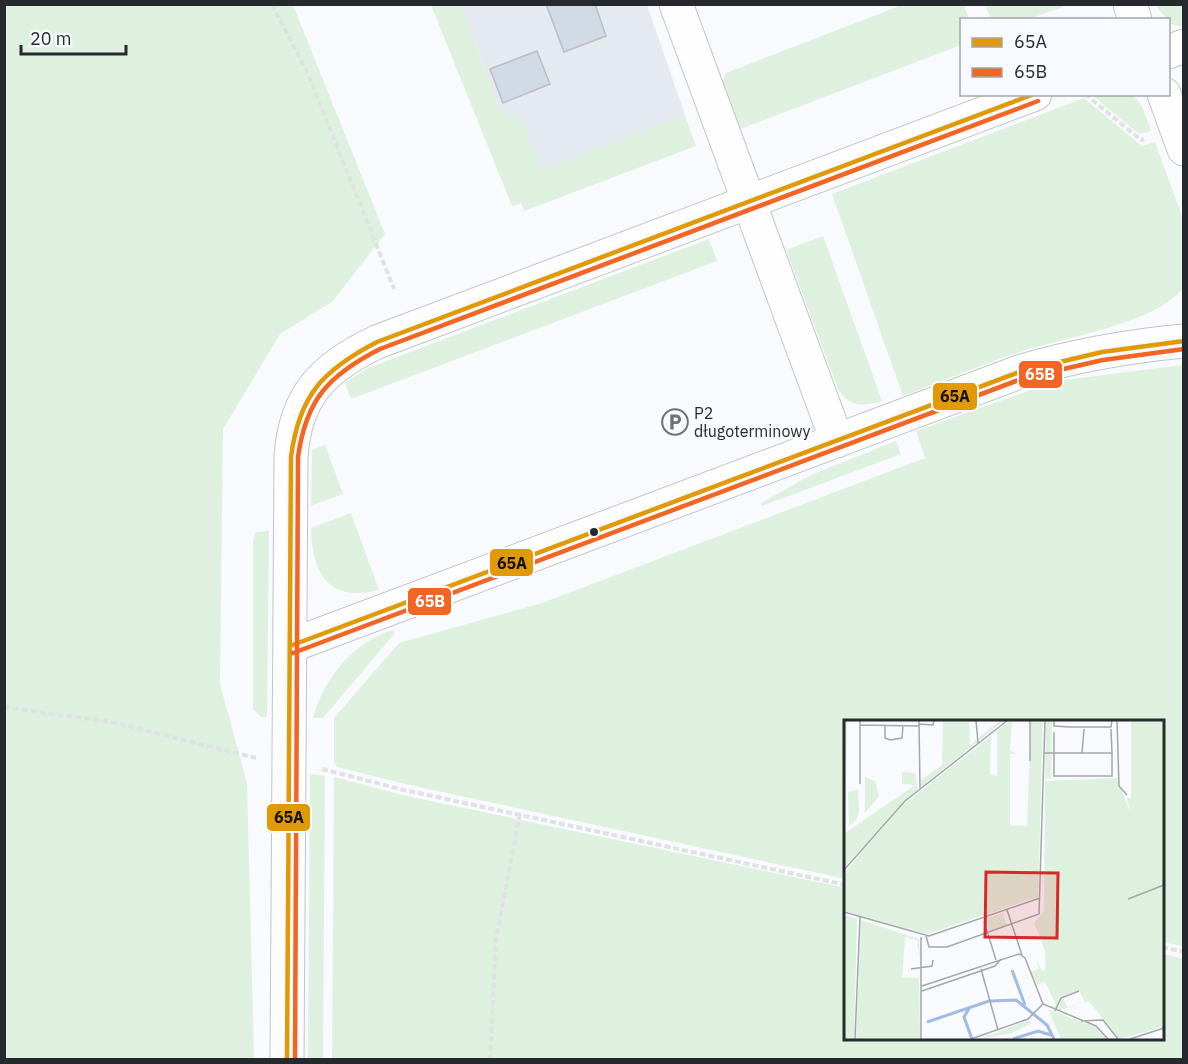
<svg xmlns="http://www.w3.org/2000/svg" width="1188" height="1064" font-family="'IBM Plex Sans',sans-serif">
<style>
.built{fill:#e5eaf1}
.green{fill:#def1df}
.building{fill:#d1dbe6;stroke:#bbbdc0;stroke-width:1.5}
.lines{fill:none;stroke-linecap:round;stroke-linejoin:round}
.minor-casing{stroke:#c2c4c7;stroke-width:35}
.path{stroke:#e0e1e2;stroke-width:4;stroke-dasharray:6 3;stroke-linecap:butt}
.minor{stroke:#fefeff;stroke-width:33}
.bus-1-casing{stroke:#f7fafe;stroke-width:9}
.bus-2-casing{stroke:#f7fafe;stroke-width:9}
.bus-1{stroke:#e29a04;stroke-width:4.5}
.bus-2{stroke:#f26522;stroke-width:4.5}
.bus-dot{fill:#26292d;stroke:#f7fafe;stroke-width:2}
.labels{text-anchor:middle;stroke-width:5;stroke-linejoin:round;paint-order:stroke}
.poi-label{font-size:16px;fill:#26292d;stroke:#f7fafe;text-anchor:start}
.inset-river{fill:none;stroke:#9ebde0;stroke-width:3}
.inset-road{fill:none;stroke:#a4a6aa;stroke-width:1.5}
.view{fill:#d62828;fill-opacity:0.15;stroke:#d62828;stroke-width:3}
.inset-edge{fill:none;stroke:#26292d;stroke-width:3}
.line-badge{stroke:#f7fafe;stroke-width:2}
.badge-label{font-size:16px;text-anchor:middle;font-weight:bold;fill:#fff}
.pale-badge-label{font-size:16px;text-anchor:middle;font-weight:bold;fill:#111}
</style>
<rect width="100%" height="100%" fill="#f8fafd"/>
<!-- built -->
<path class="built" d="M 461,5 L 647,5 L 685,115 L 541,172 L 523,124 L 500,110 Z"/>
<!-- green -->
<path class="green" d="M 5,4 L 293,5 L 385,234 L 332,302 L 280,334 L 223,429 L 220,684 L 247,783 L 254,1059 L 5,1059 Z
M 431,5 L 461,5 L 500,110 L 523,123 L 541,171 L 685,115 L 696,146 L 524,211 L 521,203 L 512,206 Z
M 902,5 L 964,5 L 969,19 L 962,20 L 961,45 L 738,130 L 722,82 L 726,73 Z
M 985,5 L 1068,5 L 1029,19 L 991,19 Z
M 1155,5 L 1183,5 L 1183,27 L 1171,24 Z
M 1092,95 L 1133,95 L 1142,106 L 1151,131 L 1139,134 Z
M 1084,98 L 1142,146 L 1155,142 L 1183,219 L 1183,288 C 1158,323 1062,338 1019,352 C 980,366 942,381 903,396 L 832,194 Z
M 823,236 L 882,401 C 863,407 849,407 838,389 L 786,250 Z
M 709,239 L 717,261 L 351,399 L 345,383 L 368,368 Z
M 1183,365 L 1183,946 L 1163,942 L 1162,722 L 846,722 L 846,879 L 405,784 L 337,767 L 334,762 L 334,718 L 399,643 L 542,603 L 925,458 L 916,431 L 1056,381 Z
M 896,441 L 901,454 L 762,506 L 761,503 L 811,475 Z
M 325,445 L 343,494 L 311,506 L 312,450 Z
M 351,513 L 379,590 C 328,603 312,573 311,528 Z
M 269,531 L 267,717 L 261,717 L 253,709 L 253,541 L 256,532 Z
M 393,630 L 394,634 L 323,718 L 313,718 C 324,678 353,642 393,630 Z
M 310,774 L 325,776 L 323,1060 L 308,1059 Z
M 334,777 L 402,795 L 846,888 L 846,1038 L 1162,1038 L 1163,954 L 1183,959 L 1183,1059 L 332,1059 Z"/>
<!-- building -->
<path class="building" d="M 546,4 L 595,4 L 606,36 L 564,52 Z
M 537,51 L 550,84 L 503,103 L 490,69 Z"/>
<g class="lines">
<!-- minor casing -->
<g class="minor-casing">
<path id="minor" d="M 676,4 L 837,441
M 1130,4 L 1135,20
M 1168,52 L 1184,46
M 1164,94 L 1184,149
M 290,646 L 1022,371 C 1074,356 1129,346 1184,341
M 287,1060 L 291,457 C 295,395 324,367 377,342 L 1035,94"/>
</g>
<!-- path -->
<path class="path" d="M 272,4 L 308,74 L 394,289
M 1057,19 L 1057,20
M 1085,94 L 1141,140 L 1144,139
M 4,707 L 111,722 L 256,758
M 322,769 L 404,790 L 846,885
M 1162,947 L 1184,952
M 490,1060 L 496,939 L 520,814"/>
<!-- minor -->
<use href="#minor" class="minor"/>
<!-- bus-1 casing -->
<g class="bus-1-casing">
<path id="bus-1" d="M 290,646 L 1022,371 L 1102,352 L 1184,341
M 287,1060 L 291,457 C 299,395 323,370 377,342 L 1034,94"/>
</g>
<!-- bus-2 casing -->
<g class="bus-2-casing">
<path id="bus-2" d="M 293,653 L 1024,378 L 1103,360 L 1184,349
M 295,1060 L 298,457 C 306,399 329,375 380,349 L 1038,101"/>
</g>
<!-- bus-1 -->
<use href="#bus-1" class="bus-1"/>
<!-- bus-2 -->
<use href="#bus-2" class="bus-2"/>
</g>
<!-- icons -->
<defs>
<g id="parking-ring" transform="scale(1.35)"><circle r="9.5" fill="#f7fafe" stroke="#707276" stroke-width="1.5"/><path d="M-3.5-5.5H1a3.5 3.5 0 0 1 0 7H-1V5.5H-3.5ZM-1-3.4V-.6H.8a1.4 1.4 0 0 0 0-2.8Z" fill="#707276"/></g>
</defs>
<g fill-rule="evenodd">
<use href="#parking-ring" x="675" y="422"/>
</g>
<!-- markers -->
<circle class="bus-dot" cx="594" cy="532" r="5"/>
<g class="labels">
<!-- poi labels -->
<g class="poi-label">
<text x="694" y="419">P2<tspan x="694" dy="18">długoterminowy</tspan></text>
</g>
</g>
<!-- overview -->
<g transform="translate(844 720)">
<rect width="320" height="320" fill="#f8fafd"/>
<path d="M 0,0 L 3,0 L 1,113 L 71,65 L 58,64 L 58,52 L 71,53 L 74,69 L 0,147 ZM 99,0 L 125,0 L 126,25 L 156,0 L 161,0 L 77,67 L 77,60 L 98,45 ZM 168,0 L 166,30 L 172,34 L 166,34 L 166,105 L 183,106 L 187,0 L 199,0 L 194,177 L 83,214 L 0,191 L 0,154 L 20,129 L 60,84 L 147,16 L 146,55 L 153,56 L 153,11 ZM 202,0 L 208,0 L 207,58 L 201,59 ZM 287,0 L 319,0 L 319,307 L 275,319 L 245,281 L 213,291 L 219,278 L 223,287 L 241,282 L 235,270 L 223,274 L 212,288 L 207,287 L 212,285 L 201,262 L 193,265 L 187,252 L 195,249 L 192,238 L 198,251 L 201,250 L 201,231 L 190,203 L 200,191 L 201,61 L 273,58 L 286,92 L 283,78 L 287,78 ZM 21,57 L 31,61 L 35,76 L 21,93 ZM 14,69 L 15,92 L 12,101 L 5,105 L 4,72 ZM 159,193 L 163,205 L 145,211 L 141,199 ZM 0,195 L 13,199 L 10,319 L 0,319 ZM 17,200 L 75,219 L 76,241 L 73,220 L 61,217 L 58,257 L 75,258 L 76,319 L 12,319 ZM 204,289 L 251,307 L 263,319 L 217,319 ZM 185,300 L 188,303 L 168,313 L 136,319 Z" fill="#def1df"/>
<path class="inset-river" d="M 168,250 L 181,285M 126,287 L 120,297 L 128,319M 83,302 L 145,281 L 172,280 L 203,305 L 210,319M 169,319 L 194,311 L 207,315"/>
<path class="inset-road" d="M 75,0 L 76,69M 132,0 L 134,23M 210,0 L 210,6 L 226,7 L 267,7 L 268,0M 273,0 L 275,66 L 283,75M 75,4 L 89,5 L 90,0M 16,5 L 75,6M 41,5 L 41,18 L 46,20 L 58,18 L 59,5M 210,12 L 210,56 L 268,56 L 268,33M 200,33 L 268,33 L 267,9M 238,33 L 240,9M 186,41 L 186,0M 16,64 L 16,0M 0,150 L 61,81 L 164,0M 284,179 L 320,165M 163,190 L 178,235M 0,192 L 85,216 L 196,178M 140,201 L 152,240M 82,216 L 85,227 L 103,227 L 195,194 L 201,0M 77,217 L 77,319M 67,249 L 88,246 L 89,240M 137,249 L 154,310M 78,266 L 175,234 L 181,238 L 199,284 L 252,306 L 264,319M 78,271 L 151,246 L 157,239M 211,291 L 217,278 L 235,271M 237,301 L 259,300 L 274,319M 11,319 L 16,197M 127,319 L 184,299 L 199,284M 286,319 L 320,308"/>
<path class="view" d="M 142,152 L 214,153 L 213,218 L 141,217 Z"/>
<rect width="320" height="320" class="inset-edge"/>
</g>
<g class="line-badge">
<rect x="1018" y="360" width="45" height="29" rx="6" fill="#f26522"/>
<rect x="932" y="382" width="46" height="29" rx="6" fill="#e29a04"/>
<rect x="489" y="548" width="45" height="29" rx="6" fill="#e29a04"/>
<rect x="407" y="587" width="45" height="29" rx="6" fill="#f26522"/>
<rect x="266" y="803" width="45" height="29" rx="6" fill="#e29a04"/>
</g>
<g class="badge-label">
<text x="1040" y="380">65B</text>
<text x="430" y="607">65B</text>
</g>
<g class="pale-badge-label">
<text x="955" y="402">65A</text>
<text x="512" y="569">65A</text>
<text x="289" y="823">65A</text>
</g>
<!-- border -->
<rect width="1188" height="1064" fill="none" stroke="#26292d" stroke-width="12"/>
<!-- legend -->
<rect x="960" y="18" width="210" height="78" fill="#f7fafe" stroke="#a3a6aa" stroke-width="1.5"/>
<rect x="972" y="38" width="30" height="9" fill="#e29a04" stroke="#a3a6aa" stroke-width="1.5"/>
<text x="1014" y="48" font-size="18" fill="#26292d">65A</text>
<rect x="972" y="68" width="30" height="9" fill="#f26522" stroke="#a3a6aa" stroke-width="1.5"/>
<text x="1014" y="78" font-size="18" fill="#26292d">65B</text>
<!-- scale -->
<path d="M21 45v9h105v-9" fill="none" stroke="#26292d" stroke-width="3"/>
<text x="30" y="45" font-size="18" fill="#26292d" stroke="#f7fafe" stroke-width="4.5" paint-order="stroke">20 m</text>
</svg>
